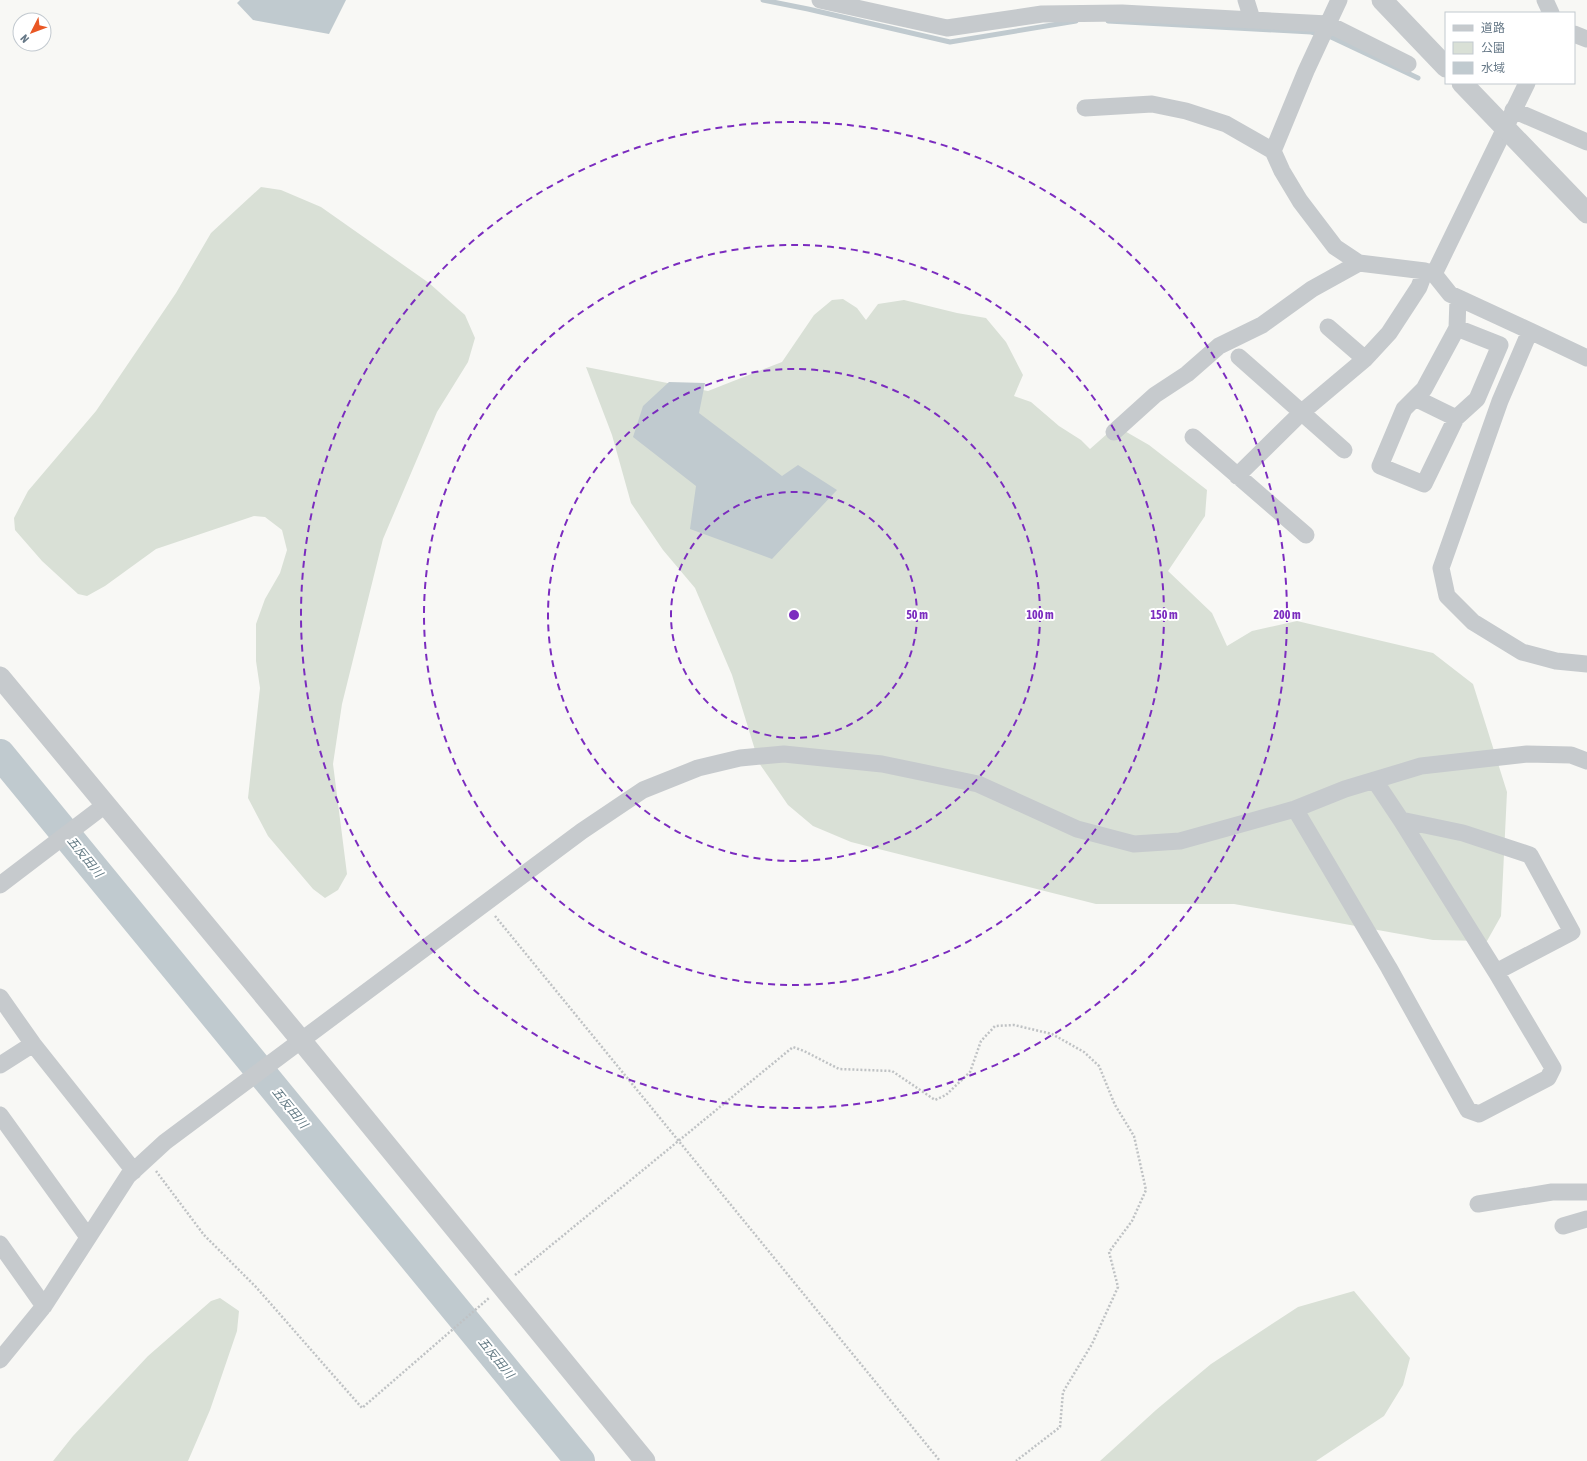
<svg xmlns="http://www.w3.org/2000/svg" width="1587" height="1461" font-family="'Asap Condensed','Noto Sans JP',sans-serif">
<style>
.green{fill:#d9e0d6}
.water{fill:#c0cacf}
.lines{fill:none;stroke-linecap:round;stroke-linejoin:round}
.stream{stroke:#c0cacf;stroke-width:5}
.river{stroke:#c0cacf;stroke-width:30}
.path{stroke:#bfc2c4;stroke-width:2.5;stroke-dasharray:2 2;stroke-linecap:butt}
.minor{stroke:#c6cacd;stroke-width:17}
.tertiary{stroke:#c6cacd;stroke-width:21}
.ring{fill:none;stroke:#7b2cbf;stroke-width:2;stroke-dasharray:7 5}
.labels{text-anchor:middle;stroke-width:4;stroke-linejoin:round;paint-order:stroke}
.water-label{font-size:12px;font-style:italic;fill:#627983;stroke:#fff}
.centre{fill:#7b2cbf;stroke:#fff;stroke-width:2}
.ring-label{font-size:12px;text-anchor:middle;font-weight:bold;fill:#7b2cbf;stroke:#fff;stroke-width:4;stroke-linejoin:round;paint-order:stroke}
</style>
<rect width="100%" height="100%" fill="#f8f8f5"/>
<!-- green -->
<path class="green" d="M 261,187 L 281,190 L 321,207 L 429,283 L 465,315 L 475,338 L 468,362 L 437,412 L 383,539 L 342,704 L 333,764 L 347,874 L 338,890 L 325,898 L 313,889 L 268,836 L 248,798 L 260,688 L 256,661 L 256,624 L 265,599 L 280,573 L 287,550 L 282,530 L 265,517 L 254,516 L 156,549 L 105,586 L 87,596 L 78,594 L 42,561 L 15,530 L 14,518 L 28,491 L 96,411 L 176,293 L 211,233 Z
M 843,299 L 857,308 L 866,320 L 878,304 L 904,300 L 957,313 L 986,318 L 1006,342 L 1023,375 L 1014,396 L 1031,402 L 1059,426 L 1081,440 L 1090,449 L 1116,426 L 1149,445 L 1207,490 L 1205,516 L 1168,571 L 1212,613 L 1227,646 L 1252,631 L 1297,621 L 1433,653 L 1473,684 L 1507,792 L 1501,916 L 1487,941 L 1433,940 L 1234,904 L 1096,904 L 851,842 L 813,826 L 788,805 L 759,763 L 732,675 L 695,588 L 663,550 L 631,503 L 612,435 L 586,367 L 708,391 L 782,362 L 814,315 L 832,300 Z
M 1354,1291 L 1410,1358 L 1403,1385 L 1384,1416 L 1316,1461 L 1100,1461 L 1156,1410 L 1211,1364 L 1298,1307 Z
M 220,1298 L 239,1311 L 237,1331 L 210,1410 L 188,1461 L 53,1461 L 73,1436 L 148,1356 L 211,1301 Z"/>
<!-- water -->
<path class="water" d="M 240,0 L 346,0 L 329,34 L 253,20 L 237,3 Z
M 669,382 L 705,383 L 699,413 L 782,476 L 798,465 L 837,490 L 772,559 L 690,529 L 696,486 L 633,437 L 643,406 Z"/>
<g class="lines">
<!-- stream -->
<path class="stream" d="M 763,0 L 808,9 L 950,42 L 1076,21
M 1108,21 L 1311,32 L 1331,37 L 1418,78"/>
<!-- river -->
<path class="river" d="M 0,754 L 580,1461"/>
<!-- path -->
<path class="path" d="M 495,916 L 940,1461
M 156,1171 L 204,1235 L 256,1287 L 362,1408 L 489,1298
M 515,1275 L 793,1047 L 804,1051 L 839,1069 L 892,1071 L 935,1100 L 946,1095 L 970,1072 L 981,1041 L 995,1026 L 1014,1025 L 1052,1034 L 1084,1052 L 1099,1066 L 1115,1105 L 1134,1136 L 1146,1190 L 1132,1221 L 1109,1252 L 1118,1287 L 1092,1344 L 1063,1392 L 1060,1427 L 1016,1461"/>
<!-- minor -->
<path class="minor" d="M 820,0 L 947,28 L 1042,14 L 1122,13 L 1328,24 L 1408,64
M 1246,0 L 1252,19
M 1339,0 L 1306,71 L 1273,151 L 1282,171 L 1300,201 L 1335,247 L 1359,263 L 1425,271 L 1434,274 L 1450,294 L 1530,331 L 1500,401 L 1441,568 L 1447,596 L 1473,622 L 1522,652 L 1556,661 L 1587,664
M 1545,0 L 1551,13
M 1574,34 L 1587,39
M 1085,108 L 1152,104 L 1186,111 L 1226,124 L 1273,151
M 1513,110 L 1587,142
M 1434,274 L 1527,83
M 1328,327 L 1365,359
M 1457,328 L 1500,345 L 1477,399 L 1456,418 L 1424,484 L 1380,466 L 1404,409 L 1424,389 L 1457,328 L 1458,298
M 1530,331 L 1587,358
M 1239,357 L 1344,450
M 1415,398 L 1456,418
M 1114,432 L 1155,395 L 1187,374 L 1219,346 L 1262,325 L 1312,289 L 1359,263
M 1193,437 L 1306,535
M 1237,476 L 1302,412 L 1365,359 L 1389,333 L 1419,287 L 1425,271
M 1295,809 L 1389,968 L 1468,1110 L 1479,1114 L 1548,1078 L 1553,1068 L 1496,972 L 1572,932 L 1530,855 L 1463,833 L 1401,820 L 1375,781
M 1401,820 L 1496,972
M 0,885 L 105,805
M 0,997 L 33,1044 L 134,1171
M 0,1065 L 33,1044
M 0,1115 L 88,1237
M 1478,1204 L 1552,1192 L 1587,1192
M 1563,1226 L 1587,1219
M 0,1244 L 44,1306
M 0,1360 L 44,1306 L 128,1176 L 165,1142 L 582,831 L 643,790 L 698,768 L 740,758 L 784,754 L 882,764 L 978,784 L 1077,829 L 1134,844 L 1180,841 L 1295,809 L 1345,789 L 1421,766 L 1527,754 L 1571,755 L 1587,761"/>
<!-- tertiary -->
<path class="tertiary" d="M 1382,0 L 1446,67
M 1462,83 L 1587,213
M 0,677 L 300,1039 L 645,1461"/>
</g>
<!-- distance rings -->
<g class="ring">
<circle cx="794" cy="615" r="123"/>
<circle cx="794" cy="615" r="246"/>
<circle cx="794" cy="615" r="370"/>
<circle cx="794" cy="615" r="493"/>
</g>
<g class="labels">
<!-- water labels -->
<g class="water-label">
<text transform="translate(85 857) rotate(51)" y="4">五反田川</text>
<text transform="translate(290 1108) rotate(51)" y="4">五反田川</text>
<text transform="translate(496 1358) rotate(51)" y="4">五反田川</text>
</g>
</g>
<circle cx="794" cy="615" r="6" class="centre"/>
<g class="ring-label">
<text x="917" y="619">50 m</text>
<text x="1040" y="619">100 m</text>
<text x="1164" y="619">150 m</text>
<text x="1287" y="619">200 m</text>
</g>
<!-- legend -->
<rect x="1445" y="12" width="130" height="72" fill="#ffffff" stroke="#c2c9cf"/>
<rect x="1453" y="25" width="20" height="6" fill="#c6cacd" stroke="#c2c9cf"/>
<text x="1481" y="32" font-size="12" fill="#667887">道路</text>
<rect x="1453" y="42" width="20" height="12" fill="#d9e0d6" stroke="#c2c9cf"/>
<text x="1481" y="52" font-size="12" fill="#667887">公園</text>
<rect x="1453" y="62" width="20" height="12" fill="#c0cacf" stroke="#c2c9cf"/>
<text x="1481" y="72" font-size="12" fill="#667887">水域</text>
<!-- north arrow -->
<g transform="translate(32 32) rotate(228)"><circle r="19" fill="#ffffff" stroke="#c2c9cf"/>
<path d="M0-3L7 15L0 10L-7 15Z" fill="#e95724"/>
<text y="-6" font-size="11" font-weight="bold" text-anchor="middle" fill="#667887">N</text>
</g>
</svg>
